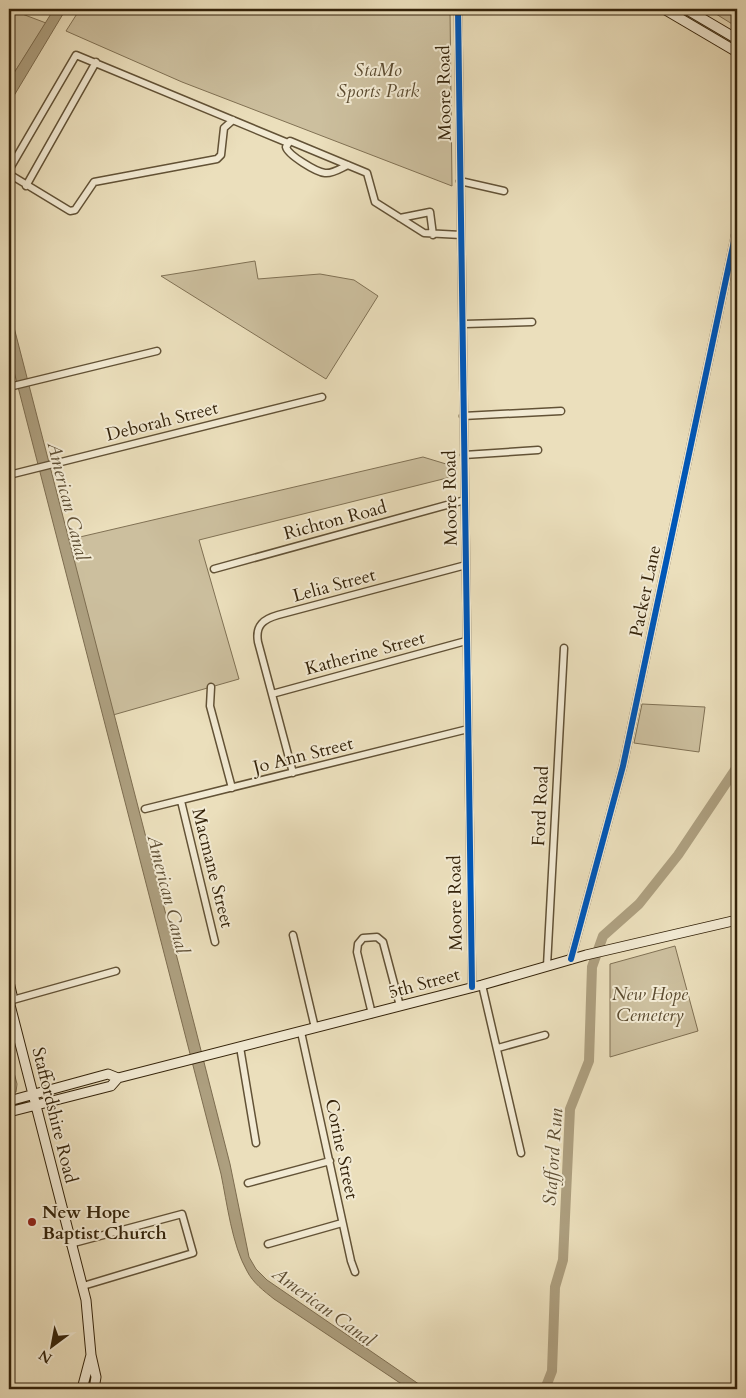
<svg xmlns="http://www.w3.org/2000/svg" width="746" height="1398" font-family="Cardo,serif">
<style>
.green{fill:#ccbf9e;stroke:#807154}
.water{fill:#ad9f7f;stroke:#7d6d50}
.lines{fill:none;stroke-linecap:round;stroke-linejoin:round}
.river{stroke:#ad9f7f;stroke-width:10}
.minor-casing{stroke:#625236;stroke-width:9}
.secondary-casing{stroke:#34230a;stroke-width:11}
.minor{stroke:#f2ead3;stroke-width:6}
.secondary{stroke:#f2ead3;stroke-width:9}
.cycleway-casing{stroke:#f2ead3;stroke-width:9}
.cycleway{stroke:#0057b8;stroke-width:6}
.poi-dot{fill:#8f2418;stroke:#f2ead3;stroke-width:2}
.labels{text-anchor:middle;stroke-width:4;stroke-linejoin:round;paint-order:stroke}
.park-label{font-size:18px;font-style:italic;fill:#5a4a2f;stroke:#f2ead3}
.street-label{font-size:18px;fill:#34230a;stroke:#f2ead3}
.poi-label{font-size:18px;font-weight:bold;fill:#34230a;stroke:#f2ead3;text-anchor:start}
.water-label{font-size:19px;font-style:italic;fill:#5e4e33;stroke:#f2ead3}
</style>
<rect width="100%" height="100%" fill="#ebdfbc"/>
<filter id="stains"><feTurbulence type="fractalNoise" baseFrequency=".004" numOctaves="4"/><feColorMatrix values="0 0 0 0 .2 0 0 0 0 .09 0 0 0 0 .02 0 0 0 .5 -.17"/></filter>
<radialGradient id="worn" r=".72"><stop offset=".6" stop-color="#630" stop-opacity="0"/><stop offset="1" stop-color="#630" stop-opacity=".3"/></radialGradient>
<!-- green -->
<path class="green" d="M 9,9 L 46,23 L 9,81 Z
M 80,9 L 450,9 L 452,186 L 182,82 L 66,31 Z
M 708,9 L 737,9 L 737,27 Z
M 255,261 L 258,279 L 320,274 L 354,280 L 378,296 L 326,379 L 161,276 Z
M 423,457 L 456,467 L 455,476 L 199,540 L 239,679 L 113,715 L 67,540 Z
M 642,704 L 705,707 L 699,752 L 634,743 Z
M 675,946 L 698,1031 L 610,1057 L 610,964 Z
M 9,1053 L 17,1084 L 16,1092 L 9,1094 Z"/>
<!-- water -->
<path class="water" d="M 54,9 L 66,9 L 9,104 L 9,81 Z
M 9,308 L 195,1027 L 230,1164 L 249,1257 L 256,1269 L 267,1280 L 426,1389 L 409,1389 L 274,1299 C 264,1291 253,1283 247,1271 C 232,1245 227,1203 221,1174 L 9,352 Z"/>
<g class="lines">
<!-- river -->
<path class="river" d="M 545,1389 L 552,1371 L 555,1287 L 563,1260 L 570,1109 L 589,1061 L 592,967 L 603,936 L 639,904 L 678,855 L 737,767"/>
<!-- minor casing -->
<g class="minor-casing">
<path id="minor" d="M 458,9 L 472,987
M 348,165 C 341,168 333,174 325,173 C 316,172 288,155 286,147 L 290,141 L 367,173 L 375,202 L 424,233 L 461,235
M 9,170 L 76,55 L 288,143
M 9,174 L 70,211 L 75,210 L 94,182 L 217,159 L 221,155 L 224,128 L 233,120
M 460,181 L 504,191
M 26,186 L 96,62
M 400,218 L 430,212 L 433,235
M 464,324 L 532,322
M 9,387 L 157,351
M 463,416 L 561,411
M 464,455 L 538,450
M 9,475 L 322,397
M 214,569 L 465,500
M 211,687 L 210,706 L 232,788
M 272,694 L 466,641
M 293,773 L 258,642 C 255,625 264,619 278,615 L 466,565
M 181,801 L 215,942
M 145,809 L 468,729
M 293,935 L 315,1028
M 571,959 L 623,766 L 737,227
M 547,966 L 564,648
M 482,985 L 521,1153
M 9,1001 L 116,971
M 372,1014 L 357,952 L 358,944 L 363,938 L 377,937 L 383,942 L 400,1006
M 301,1032 L 351,1261 L 355,1272
M 240,1047 L 256,1143
M 498,1048 L 545,1035
M 248,1183 L 330,1161
M 70,1244 L 182,1214 L 193,1253 L 83,1286
M 268,1244 L 342,1223"/>
</g>
<!-- secondary casing -->
<g class="secondary-casing">
<path id="secondary" d="M 664,9 L 737,52
M 686,9 L 737,39
M 9,982 L 12,995 L 9,1001 L 86,1300 L 91,1355 L 96,1377 L 94,1389
M 9,1101 L 108,1074 L 118,1078 L 482,985 L 586,955 L 737,920
M 9,1112 L 111,1086 L 118,1078
M 82,1389 L 91,1355"/>
</g>
<!-- minor -->
<use href="#minor" class="minor"/>
<!-- secondary -->
<use href="#secondary" class="secondary"/>
<!-- cycleway casing -->
<g class="cycleway-casing">
<path id="cycleway" d="M 458,9 L 472,987
M 571,959 L 623,766 L 737,227"/>
</g>
<!-- cycleway -->
<use href="#cycleway" class="cycleway"/>
</g>
<!-- markers -->
<circle class="poi-dot" cx="32" cy="1222" r="5"/>
<g class="labels">
<!-- park labels -->
<g class="park-label">
<text x="378" y="76">StaMo<tspan x="378" dy="21">Sports Park</tspan></text>
<text x="650" y="1000">New Hope<tspan x="650" dy="21">Cemetery</tspan></text>
</g>
<!-- street labels -->
<g class="street-label">
<text transform="translate(444 93) rotate(-91)" y="6">Moore Road</text>
<text transform="translate(162 421) rotate(-14)" y="6">Deborah Street</text>
<text transform="translate(450 498) rotate(-91)" y="6">Moore Road</text>
<text transform="translate(335 520) rotate(-15)" y="6">Richton Road</text>
<text transform="translate(334 585) rotate(-15)" y="6">Lelia Street</text>
<text transform="translate(645 591) rotate(-78)" y="6">Packer Lane</text>
<text transform="translate(365 653) rotate(-15)" y="6">Katherine Street</text>
<text transform="translate(303 755) rotate(-14)" y="6">Jo Ann Street</text>
<text transform="translate(540 806) rotate(-87)" y="6">Ford Road</text>
<text transform="translate(213 868) rotate(76)" y="6">Macmane Street</text>
<text transform="translate(455 903) rotate(-91)" y="6">Moore Road</text>
<text transform="translate(424 983) rotate(-15)" y="6">5th Street</text>
<text transform="translate(55 1115) rotate(76)" y="6">Staffordshire Road</text>
<text transform="translate(342 1149) rotate(78)" y="6">Corine Street</text>
</g>
<!-- poi labels -->
<g class="poi-label">
<text x="42" y="1218">New Hope<tspan x="42" dy="21">Baptist Church</tspan></text>
</g>
<!-- water labels -->
<g class="water-label">
<text transform="translate(69 501) rotate(76)" y="7">American Canal</text>
<text transform="translate(169 894) rotate(76)" y="7">American Canal</text>
<text transform="translate(552 1157) rotate(-86)" y="7">Stafford Run</text>
<text transform="translate(324 1306) rotate(36)" y="7">American Canal</text>
</g>
</g>
<!-- margin -->
<rect width="746" height="1398" fill="none" stroke="#ebdfbc" stroke-width="30"/>
<rect x="10" y="10" width="726" height="1378" fill="none" stroke="#34230a" stroke-width="2.5"/>
<rect x="15" y="15" width="716" height="1368" fill="none" stroke="#34230a"/>
<!-- north arrow -->
<g transform="translate(52 1346) rotate(212)" stroke="#f2ead3" stroke-width="4" paint-order="stroke">
<path d="M0-4L9 19L0 12L-9 19Z" fill="#34230a"/>
<text y="-8" font-size="14" font-weight="bold" text-anchor="middle" fill="#34230a">N</text>
</g>
<rect width="100%" height="100%" filter="url(#stains)"/>
<rect width="100%" height="100%" fill="url(#worn)"/>
</svg>
